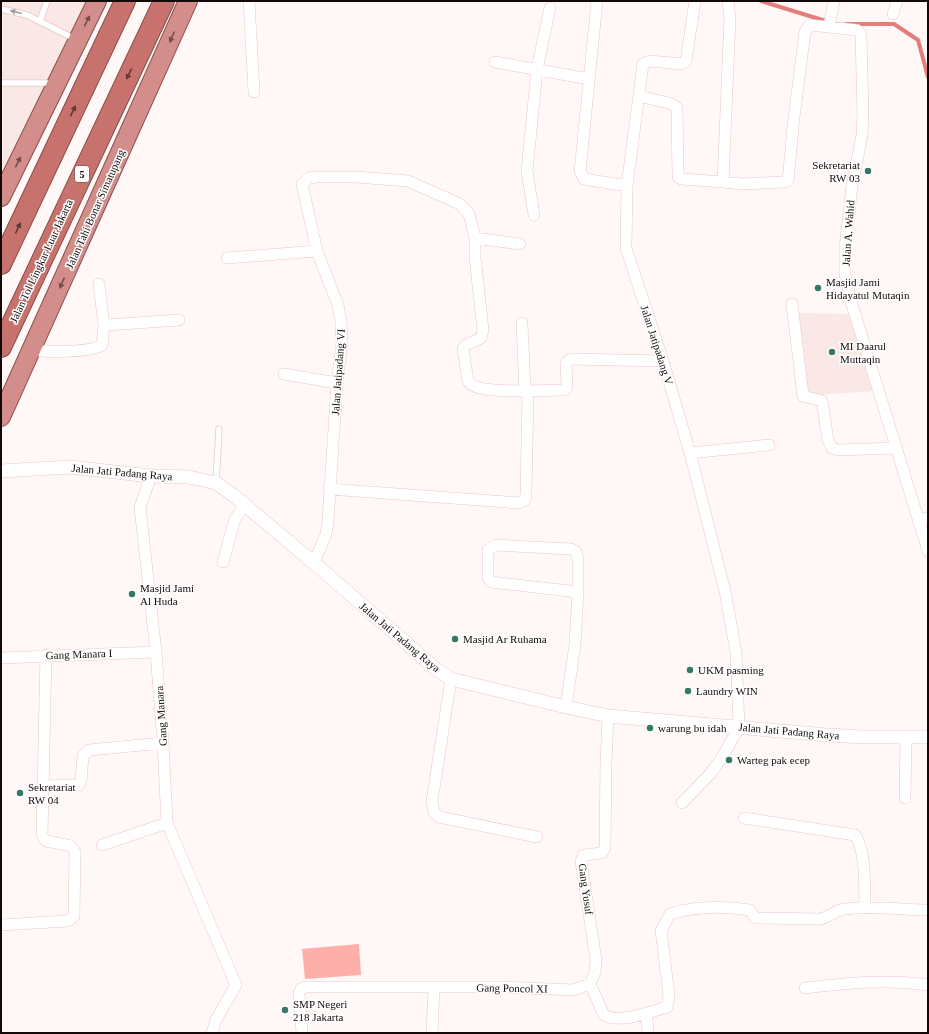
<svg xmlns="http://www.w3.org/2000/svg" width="929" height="1034" font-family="Georgia,serif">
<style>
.built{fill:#fae8e7}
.green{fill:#feafaa}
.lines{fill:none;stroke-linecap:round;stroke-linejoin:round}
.stream{stroke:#e27f7b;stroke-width:4}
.service-casing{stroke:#e9c7c4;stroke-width:7}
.minor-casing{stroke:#e9c7c4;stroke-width:12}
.tertiary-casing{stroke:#e9c7c4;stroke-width:14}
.trunk-casing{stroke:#894d4a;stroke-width:20}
.motorway-casing{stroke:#894d4a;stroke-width:22}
.service{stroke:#fff;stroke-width:5.5}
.minor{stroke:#fff;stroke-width:11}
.tertiary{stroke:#fff;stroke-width:13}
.trunk{stroke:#d38e8b;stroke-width:18}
.motorway{stroke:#c8726e;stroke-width:20}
.oneway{fill:#a19d9c}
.oneway2{fill:#734c4a}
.oneway3{fill:#643836}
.poi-dot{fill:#377766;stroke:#fff;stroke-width:1.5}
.labels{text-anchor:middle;stroke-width:3;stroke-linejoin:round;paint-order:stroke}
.shield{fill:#fff;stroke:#5a5352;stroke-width:1}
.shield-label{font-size:10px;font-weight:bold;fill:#130908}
.poi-label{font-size:11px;fill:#130908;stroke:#fff;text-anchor:start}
.street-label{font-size:11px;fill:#130908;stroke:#fff}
</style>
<rect width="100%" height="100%" fill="#fff8f7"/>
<!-- built -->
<path class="built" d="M 1,1 L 86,1 L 1,177 Z
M 798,313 L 850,314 L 873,391 L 806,396 Z"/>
<!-- green -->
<path class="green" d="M 359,944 L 361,975 L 305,979 L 302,949 Z"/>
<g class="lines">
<!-- stream -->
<path class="stream" d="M 761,1 L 829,22
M 846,24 L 894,24 L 918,40 L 928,77"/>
<!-- service casing -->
<g class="service-casing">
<path id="service" d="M 1,9 L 27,15 L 75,39
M 40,21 L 47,1
M 1,83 L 55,83
M 216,483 L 219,429"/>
</g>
<!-- minor casing -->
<g class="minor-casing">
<path id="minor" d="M 249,1 L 254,92
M 597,1 L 580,171 L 584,179 L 627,186
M 728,1 L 730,18 L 723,182 L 742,184 L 786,182 L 788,181 L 794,117 L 805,32 L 810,25 L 857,30 L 861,34 L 863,114 L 862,135 L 852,186 L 845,248 L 845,274 L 850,298 L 928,551
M 893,14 L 897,1
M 829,27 L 834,1
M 495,62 L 589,79
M 639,96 L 672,104 L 677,108 L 678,177 L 681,179 L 723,182
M 534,215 L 527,171 L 537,69 L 550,8
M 475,238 L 520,244
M 227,258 L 317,251
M 99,284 L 104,326
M 792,304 L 803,396 L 822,401 L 828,440 L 832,448 L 838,450 L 896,448
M 522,323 L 525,391 L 564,390 L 567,387 L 566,365 L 567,362 L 572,359 L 663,361
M 32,350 C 47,352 90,353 102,345 L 104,326 L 107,325 L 179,320
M 284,374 L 337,383
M 690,453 L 769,445
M 151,476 L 140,507 L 156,652 L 163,743 L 167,823 L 236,985 L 216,1020 L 212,1033
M 329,489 L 519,503 L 525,500 L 526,494 L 528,391
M 918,520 L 928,518
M 223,562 L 235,519 L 245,505
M 314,563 L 326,534 L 328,521 L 337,383 L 342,343 L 341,322 L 338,305 L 317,251 L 302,184 L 309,178 L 315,177 L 356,177 L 408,181 L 460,204 L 469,214 L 475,238 L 475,257 L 483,330 L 481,338 L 466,345 L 463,349 L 468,381 C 475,393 511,390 525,391
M 1,658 L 156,652
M 451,679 L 432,801 L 434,812 L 439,817 L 537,837
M 566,707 L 575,645 L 578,592 L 578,559 L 576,552 L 571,549 L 496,545 L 488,550 L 488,578 L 491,582 L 578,592
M 608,716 L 606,763 L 605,848 L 602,853 L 584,855 L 581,861 L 596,960 L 595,972 L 590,984 L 604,1015 C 620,1024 650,1012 667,1007 L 669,995 L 661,931 L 670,914 C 695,906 725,906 750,910 L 755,918 L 819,919 C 829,918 835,910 845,909 C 872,905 900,910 928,910
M 42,786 L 79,785 L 81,781 L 83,756 L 89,750 L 163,743
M 905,798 L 906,737
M 682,803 L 710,774 L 723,756 L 739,727 L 736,652 L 725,591 L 690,453 L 663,361 L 626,248 L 627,186 L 643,64 L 650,61 L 682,64 L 686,61 L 695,1
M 744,818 L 855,835 C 867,853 864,887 865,907
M 102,845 L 167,823
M 1,925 L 68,921 L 74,916 L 75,852 L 71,846 L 46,841 L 42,835 L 46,655
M 805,988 C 846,983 887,979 928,985
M 644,1015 L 647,1020 L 648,1033
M 302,1033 L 299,993 L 301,989 L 305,987 L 504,987 L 573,990 L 590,984
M 432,1033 L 434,988"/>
</g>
<!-- tertiary casing -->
<g class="tertiary-casing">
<path id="tertiary" d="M 1,471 L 70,467 L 151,476 L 189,477 L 216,483 L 233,495 L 314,563 L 436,669 L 451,679 L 566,707 L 608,716 L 827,735 L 863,737 L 928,737"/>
</g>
<!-- trunk casing -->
<g class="trunk-casing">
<path id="trunk" d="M 1,197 L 97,1
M 1,417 L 188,1"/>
</g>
<!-- motorway casing -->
<g class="motorway-casing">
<path id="motorway" d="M 1,264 L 125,1
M 1,347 L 164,1"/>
</g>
<!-- service -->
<use href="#service" class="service"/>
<!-- minor -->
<use href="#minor" class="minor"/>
<!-- tertiary -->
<use href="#tertiary" class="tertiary"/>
<!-- trunk -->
<use href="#trunk" class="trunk"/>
<!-- motorway -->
<use href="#motorway" class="motorway"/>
</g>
<!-- one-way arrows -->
<defs><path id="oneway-solid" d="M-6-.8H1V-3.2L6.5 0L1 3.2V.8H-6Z"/></defs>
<use class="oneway" href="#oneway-solid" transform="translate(16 12) rotate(-165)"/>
<g class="oneway2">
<use href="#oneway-solid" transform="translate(87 21) rotate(-63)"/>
<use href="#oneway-solid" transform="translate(172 37) rotate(114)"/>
<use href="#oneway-solid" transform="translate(18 162) rotate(-64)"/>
<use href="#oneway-solid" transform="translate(62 283) rotate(114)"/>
</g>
<g class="oneway3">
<use href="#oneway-solid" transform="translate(129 74) rotate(116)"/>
<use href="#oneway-solid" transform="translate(73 111) rotate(-65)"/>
<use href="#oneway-solid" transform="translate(18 228) rotate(-65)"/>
</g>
<!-- markers -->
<g class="poi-dot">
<circle cx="868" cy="171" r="4"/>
<circle cx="818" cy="288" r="4"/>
<circle cx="832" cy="352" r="4"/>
<circle cx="132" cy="594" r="4"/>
<circle cx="455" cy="639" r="4"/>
<circle cx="690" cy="670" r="4"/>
<circle cx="688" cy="691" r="4"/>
<circle cx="650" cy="728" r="4"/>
<circle cx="729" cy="760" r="4"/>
<circle cx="20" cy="793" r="4"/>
<circle cx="285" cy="1010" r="4"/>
</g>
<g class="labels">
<!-- shield labels -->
<rect class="shield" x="75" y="166" width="14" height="16" rx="3"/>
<g class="shield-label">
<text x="82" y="178">5</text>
</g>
<!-- poi labels -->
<g class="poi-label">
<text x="860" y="169" text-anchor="end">Sekretariat<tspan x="860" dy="13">RW 03</tspan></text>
<text x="826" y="286">Masjid Jami<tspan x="826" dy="13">Hidayatul Mutaqin</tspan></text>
<text x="840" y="350">MI Daarul<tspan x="840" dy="13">Muttaqin</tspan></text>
<text x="140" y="592">Masjid Jami<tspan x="140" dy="13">Al Huda</tspan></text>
<text x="463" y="643">Masjid Ar Ruhama</text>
<text x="698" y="674">UKM pasming</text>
<text x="696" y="695">Laundry WIN</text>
<text x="658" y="732">warung bu idah</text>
<text x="737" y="764">Warteg pak ecep</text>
<text x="28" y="791">Sekretariat<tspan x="28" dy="13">RW 04</tspan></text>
<text x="293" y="1008">SMP Negeri<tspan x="293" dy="13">218 Jakarta</tspan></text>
</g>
<!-- street labels -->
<g class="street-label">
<text transform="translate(95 209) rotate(-66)" y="4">Jalan Tahi Bonar Simatupang</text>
<text transform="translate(848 233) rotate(-86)" y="4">Jalan A. Wahid</text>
<text transform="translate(41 261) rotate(-65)" y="4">Jalan Tol Lingkar Luar Jakarta</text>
<text transform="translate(657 345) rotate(72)" y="4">Jalan Jatipadang V</text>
<text transform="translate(338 372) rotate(-86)" y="4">Jalan Jatipadang VI</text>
<text transform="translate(122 472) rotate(5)" y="4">Jalan Jati Padang Raya</text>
<text transform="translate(400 637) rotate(40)" y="4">Jalan Jati Padang Raya</text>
<text transform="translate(79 654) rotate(-2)" y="4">Gang Manara I</text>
<text transform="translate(161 716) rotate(-94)" y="4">Gang Manara</text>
<text transform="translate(789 731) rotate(5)" y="4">Jalan Jati Padang Raya</text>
<text transform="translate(586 889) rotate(82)" y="4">Gang Yusuf</text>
<text transform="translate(512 988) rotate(1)" y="4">Gang Poncol XI</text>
</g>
</g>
<!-- border -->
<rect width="929" height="1034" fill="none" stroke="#130908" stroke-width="4"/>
</svg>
